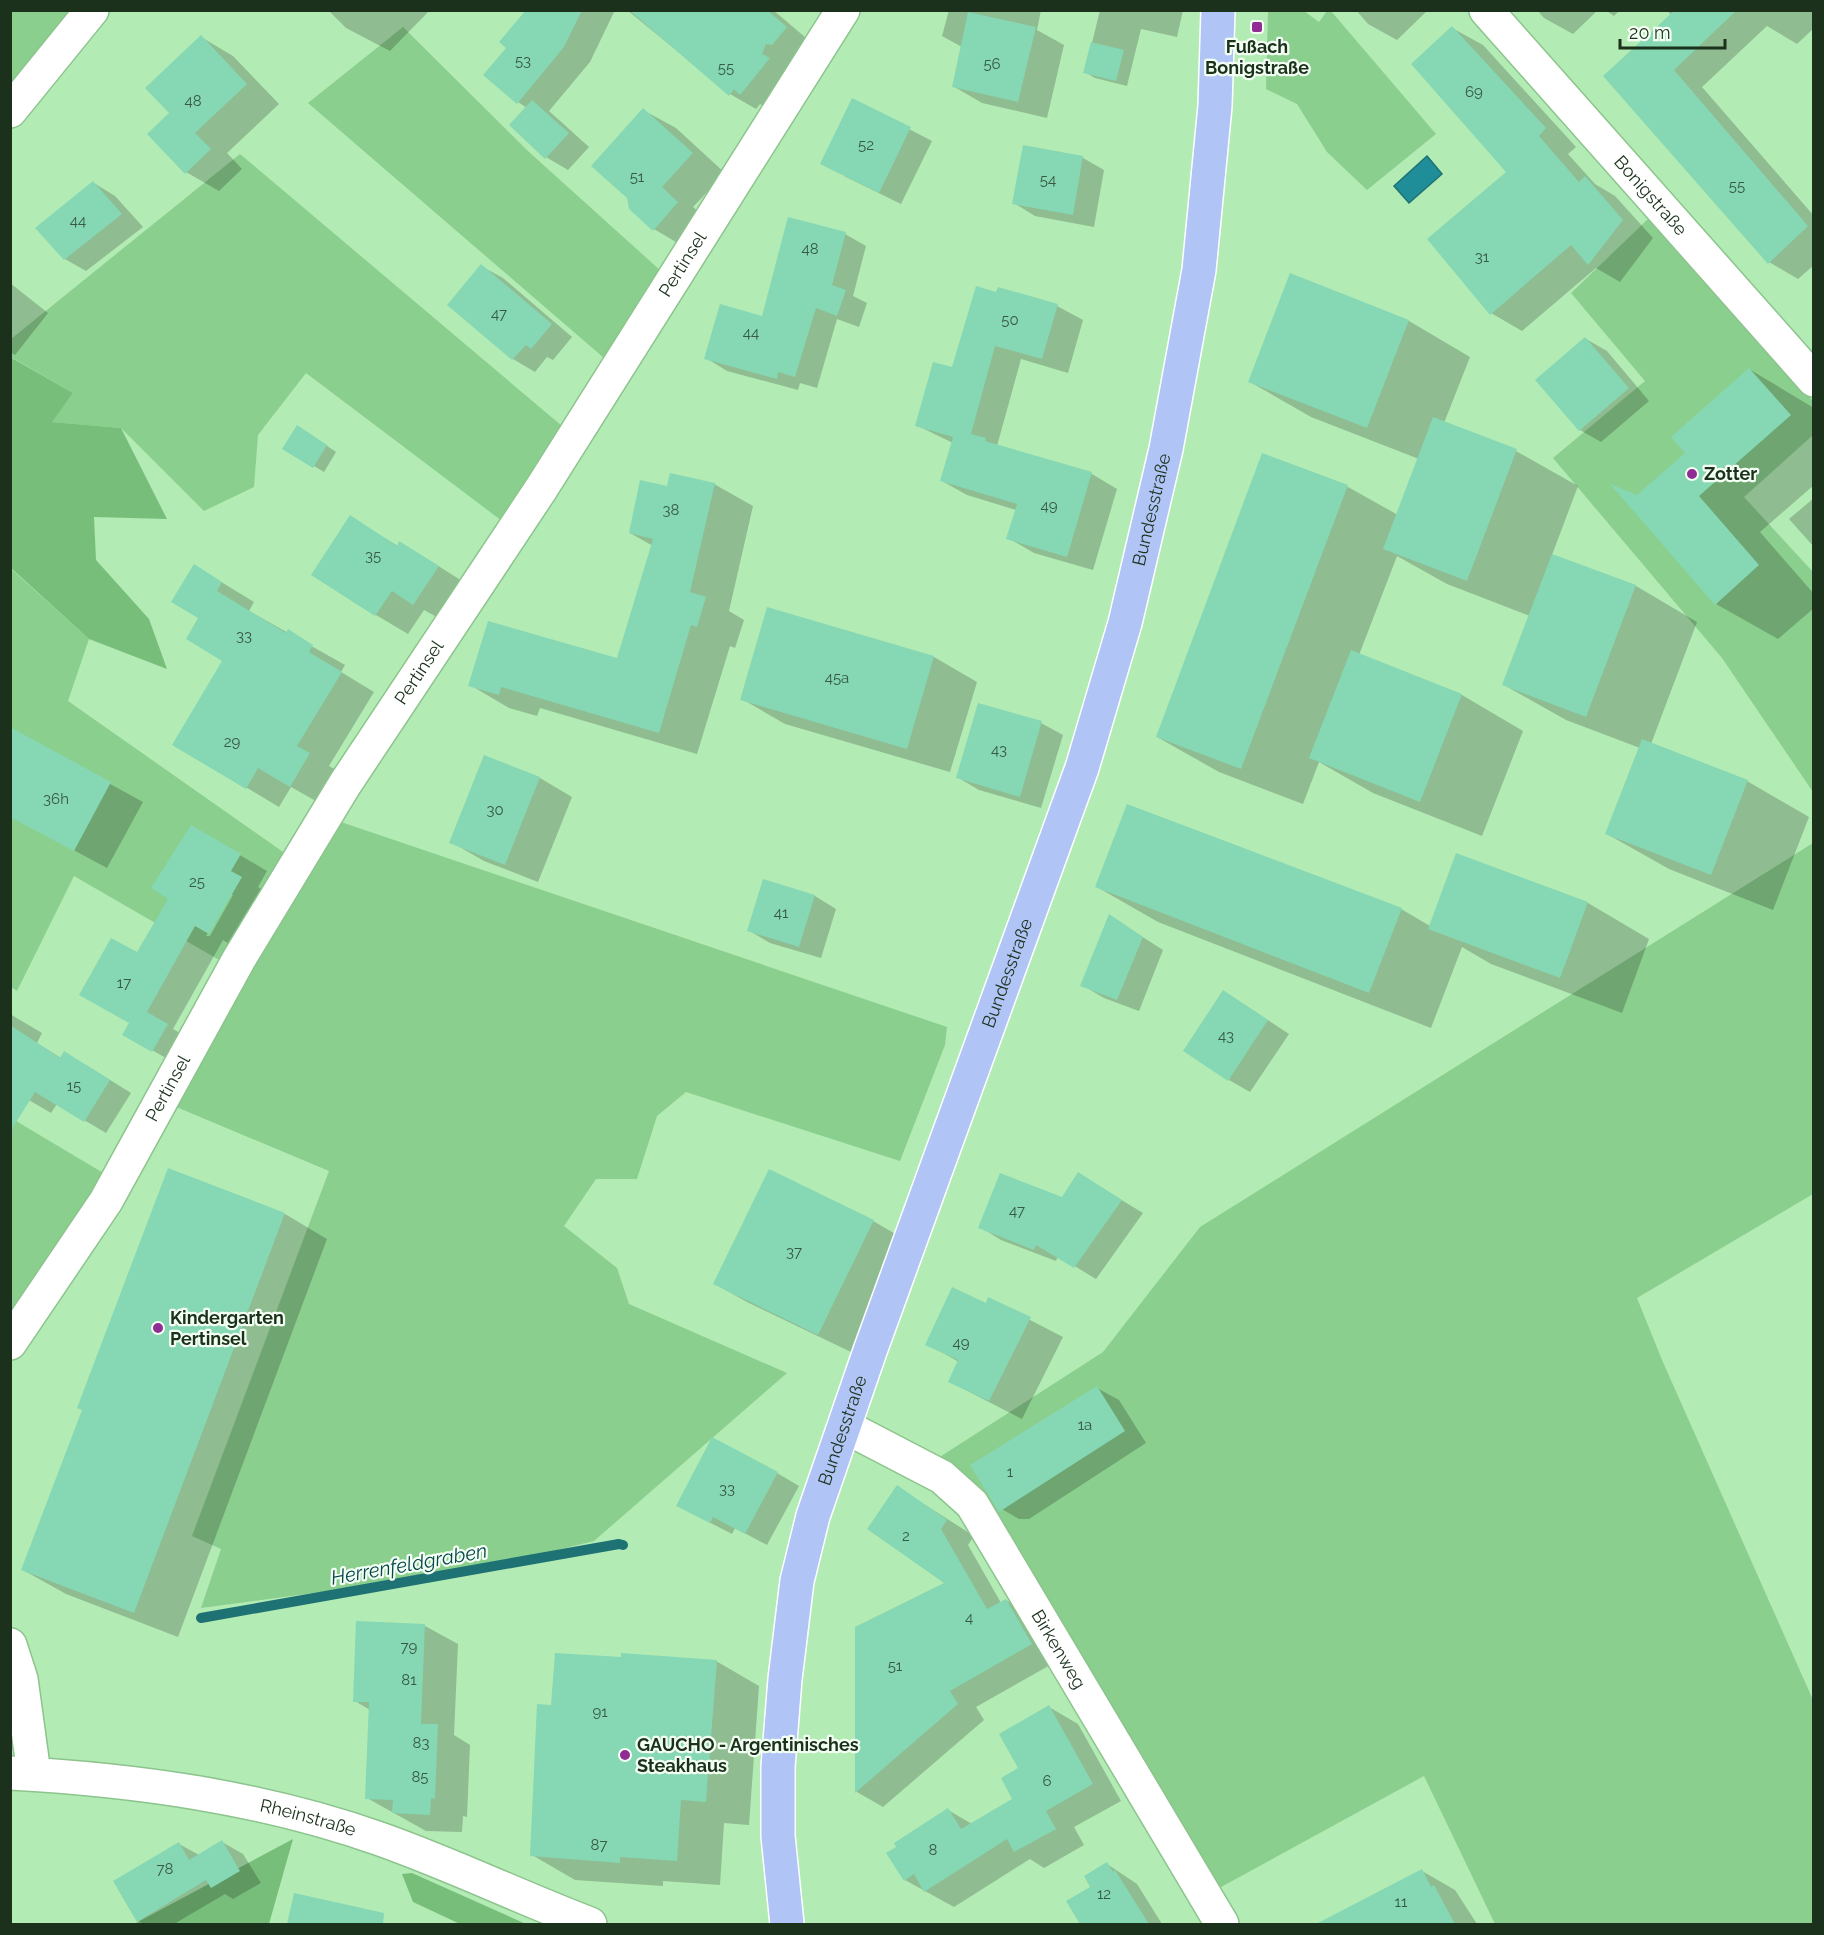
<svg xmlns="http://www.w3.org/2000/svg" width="1824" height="1935" font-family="Raleway,sans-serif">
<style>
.green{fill:#8acf8d}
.forest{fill:#78be7b}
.water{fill:#1f8e99;stroke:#1e7274;stroke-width:1.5}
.shadow{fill:#0003;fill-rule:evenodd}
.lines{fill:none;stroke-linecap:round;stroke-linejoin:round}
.stream{stroke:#1e7274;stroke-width:10}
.building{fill:#86d7b4}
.street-casing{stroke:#8dc48e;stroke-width:36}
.primary-casing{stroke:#fff;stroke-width:36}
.street{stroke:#fff;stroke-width:33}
.primary{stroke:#b0c5f5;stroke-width:33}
.poi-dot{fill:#8f2d95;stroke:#f3fff3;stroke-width:2}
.labels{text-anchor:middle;stroke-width:4.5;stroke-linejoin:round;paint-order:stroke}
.number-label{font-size:15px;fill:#365a42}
.poi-label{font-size:18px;font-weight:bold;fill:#1b311c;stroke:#f3fff3;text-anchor:start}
.street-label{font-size:18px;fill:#1b311c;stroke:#f3fff3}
.water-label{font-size:20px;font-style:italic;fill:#06464c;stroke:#f3fff3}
</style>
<rect width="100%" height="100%" fill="#b3ebb4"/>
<!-- green -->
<path class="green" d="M 11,11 L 75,11 L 11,90 Z
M 1268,11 L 1304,11 L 1319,22 L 1327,11 L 1331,11 L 1436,134 L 1367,190 L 1327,152 L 1297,104 L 1266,89 Z
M 403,27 L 529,152 L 661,271 L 604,358 L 308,103 Z
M 240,154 L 562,426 L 502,521 L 306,373 L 258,435 L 254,487 L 204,511 L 121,428 L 51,422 L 73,393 L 11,357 L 11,339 Z
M 1648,219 L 1813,401 L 1813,435 L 1744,497 L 1813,572 L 1813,792 L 1722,658 L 1553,458 L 1645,381 L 1571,293 Z
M 10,568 L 89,639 L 68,701 L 286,854 L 221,961 L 74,876 L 17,991 L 11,987 Z
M 335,820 L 947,1027 L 945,1045 L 900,1161 L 686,1092 L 657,1116 L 637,1179 L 596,1179 L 564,1226 L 617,1268 L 629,1304 L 787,1373 L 594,1541 L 541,1554 L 373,1585 L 201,1608 L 221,1549 L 192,1536 L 329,1171 L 174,1106 Z
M 1813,843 L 1813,1194 L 1637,1298 L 1662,1360 L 1813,1700 L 1813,1924 L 1495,1924 L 1424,1776 L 1212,1892 L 935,1460 L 1103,1352 L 1200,1227 Z
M 11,1118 L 105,1174 L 11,1318 Z"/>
<!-- forest -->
<path class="forest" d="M 10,357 L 73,393 L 52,422 L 121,428 L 167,519 L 94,517 L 96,560 L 149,619 L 167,669 L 89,639 L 11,568 Z
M 293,1839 L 269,1924 L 134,1924 Z
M 412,1873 L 526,1924 L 460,1924 L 413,1902 L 402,1874 Z"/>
<!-- water -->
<path class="water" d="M 1427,156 L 1442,174 L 1409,203 L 1394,186 Z"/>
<!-- shadow -->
<path class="shadow" d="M 328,10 L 430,10 L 390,51 L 346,28 Z
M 538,10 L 615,10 L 590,62 L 549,111 L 589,147 L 568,170 L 546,157 L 527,108 L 518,102 Z
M 627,10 L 773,10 L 812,43 L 798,59 L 792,58 L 767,108 L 760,104 L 756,109 L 730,94 Z
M 949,10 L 1041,10 L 1037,30 L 1064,45 L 1047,118 L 982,103 L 953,86 L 962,47 L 942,36 Z
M 1100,10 L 1183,10 L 1177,37 L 1141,29 L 1127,86 L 1095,78 L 1085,72 Z
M 1356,10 L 1428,10 L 1397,40 L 1368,24 Z
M 1537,10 L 1598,10 L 1573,34 L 1544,18 Z
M 1605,10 L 1620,10 L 1614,16 Z
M 1667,10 L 1814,10 L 1814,28 L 1797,44 L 1767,26 L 1702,87 L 1814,216 L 1814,265 L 1798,279 L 1769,262 L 1606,76 L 1671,15 Z
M 1452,28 L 1483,45 L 1576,147 L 1568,154 L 1595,184 L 1615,196 L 1653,238 L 1620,282 L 1596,268 L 1522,331 L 1491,313 L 1508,172 Z
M 201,37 L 233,56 L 279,104 L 227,153 L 242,169 L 219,191 L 186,172 L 171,113 Z
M 853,100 L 932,141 L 901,204 L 844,176 Z
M 643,110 L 676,128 L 725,173 L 693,207 L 710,222 L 686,248 L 654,229 Z
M 1024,147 L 1083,158 L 1104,170 L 1094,227 L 1035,216 L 1014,203 Z
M 94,183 L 115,196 L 143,227 L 86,271 L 65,259 Z
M 845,234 L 866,246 L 853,296 L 867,303 L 859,327 L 837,319 L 817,388 L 800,383 L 798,390 L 727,371 L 706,358 L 763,317 Z
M 481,266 L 503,278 L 572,337 L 553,360 L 547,357 L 535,372 L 513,359 L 449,305 Z
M 1291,275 L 1409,321 L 1470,357 L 1444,423 L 1516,451 L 1578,486 L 1552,555 L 1636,586 L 1697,622 L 1651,744 L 1747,781 L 1809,817 L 1773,910 L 1669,869 L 1607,834 L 1640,748 L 1566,720 L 1504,685 L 1530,616 L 1447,584 L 1397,556 L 1359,655 L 1462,695 L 1523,731 L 1482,836 L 1373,793 L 1319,762 L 1303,804 L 1219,772 L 1157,737 L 1263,455 L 1348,487 L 1398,515 L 1419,459 L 1311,417 L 1250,382 Z
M 10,283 L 48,313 L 15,355 L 10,352 Z
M 997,294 L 1057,306 L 1083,320 L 1068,373 L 1021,359 L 997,446 L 1092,474 L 1117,489 L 1093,570 L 1034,553 L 1008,538 L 1016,510 L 967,495 L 942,481 L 953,443 L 916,425 L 954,369 Z
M 1586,339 L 1607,351 L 1649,401 L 1601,442 L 1580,430 Z
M 1749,369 L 1814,408 L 1814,485 L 1760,532 L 1814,594 L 1814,608 L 1778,639 L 1716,604 L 1638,496 L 1687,453 Z
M 308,433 L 336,452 L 324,472 L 284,448 Z
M 714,484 L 753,506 L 729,611 L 744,620 L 735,648 L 730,646 L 697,754 L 540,708 L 537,716 L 509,708 L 470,685 L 618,660 L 653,546 L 630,533 L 668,488 Z
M 1814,498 L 1814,547 L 1789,519 Z
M 350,517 L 398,546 L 432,562 L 470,586 L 446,622 L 424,610 L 408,634 L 376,615 Z
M 195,566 L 254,602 L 249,611 L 345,665 L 341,672 L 374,692 L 329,766 L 341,773 L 323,805 L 291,787 L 279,807 L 174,744 L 224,661 L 200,618 Z
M 768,609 L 934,657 L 977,682 L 950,772 L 785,724 L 742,699 Z
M 1041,723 L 1063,735 L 1041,808 L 979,790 L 957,777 Z
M 10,729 L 143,802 L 107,868 L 10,816 Z
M 540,778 L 572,797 L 538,882 L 484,861 L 451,842 Z
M 1128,806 L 1401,909 L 1430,926 L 1457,855 L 1588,903 L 1649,939 L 1622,1013 L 1491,964 L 1462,947 L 1431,1028 L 1158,922 L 1097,887 Z
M 192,827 L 267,871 L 258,887 L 269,894 L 237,949 L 223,940 L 173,1029 L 194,1041 L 180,1066 L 124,1034 L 131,1023 L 137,954 L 170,899 ZM 231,894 L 233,895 L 210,936 L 206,936 Z
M 815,896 L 836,909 L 821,958 L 770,943 L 748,930 Z
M 1110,916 L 1163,950 L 1139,1011 L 1104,998 L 1082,985 Z
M 1245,1005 L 1289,1034 L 1250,1092 L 1229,1080 Z
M 10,1014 L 42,1033 L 37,1043 L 61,1058 L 86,1065 L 131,1093 L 106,1133 L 57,1104 L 51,1113 L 10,1089 Z
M 1100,1187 L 1143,1213 L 1096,1279 L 1058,1256 L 1056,1261 L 1001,1240 L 980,1227 Z
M 285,1214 L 327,1239 L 178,1637 L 66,1594 L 23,1570 L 84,1410 Z
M 873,1221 L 906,1240 L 851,1352 L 747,1302 L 715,1284 Z
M 989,1299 L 1063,1337 L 1022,1419 L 950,1382 L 959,1362 L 927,1344 L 986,1305 Z
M 1097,1388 L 1119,1400 L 1146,1443 L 1029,1519 L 1019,1519 L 997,1506 Z
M 777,1473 L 799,1486 L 767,1545 L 735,1528 L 732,1534 L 699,1517 Z
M 897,1487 L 974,1536 L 968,1545 L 1001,1603 L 1006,1600 L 1033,1616 L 1059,1660 L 976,1707 L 984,1720 L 883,1807 L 857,1792 L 857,1628 L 947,1583 Z
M 425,1626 L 458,1644 L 454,1735 L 470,1745 L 467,1817 L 463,1816 L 462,1832 L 426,1831 L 367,1798 L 370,1710 L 355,1701 Z
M 716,1661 L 759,1686 L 749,1825 L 724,1823 L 720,1885 L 663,1881 L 663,1886 L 575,1880 L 532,1855 L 553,1707 Z
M 10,1673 L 34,1747 L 10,1749 Z
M 1049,1707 L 1078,1724 L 1121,1801 L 1074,1827 L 1084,1845 L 1044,1868 L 1030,1859 L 954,1907 L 905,1880 L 948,1810 L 972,1824 L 1014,1799 L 1021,1769 Z
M 222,1842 L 243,1854 L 261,1883 L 233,1899 L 225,1894 L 174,1924 L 144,1924 L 138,1921 L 179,1844 L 199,1855 Z
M 1107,1864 L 1137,1884 L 1162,1924 L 1082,1924 L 1068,1902 L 1092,1887 Z
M 1422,1871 L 1455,1890 L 1477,1924 L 1333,1924 L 1330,1919 Z
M 295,1894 L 347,1906 L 379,1924 L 288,1924 Z"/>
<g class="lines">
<!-- stream -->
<path class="stream" d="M 201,1618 L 619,1544 L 623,1545"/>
</g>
<!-- building -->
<path class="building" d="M 526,10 L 582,10 L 564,47 L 517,104 L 483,75 L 506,48 L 499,42 Z
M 629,10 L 767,10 L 787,27 L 772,45 L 766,44 L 762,54 L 770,58 L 740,95 L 734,89 L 729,96 Z
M 1675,10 L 1737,10 L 1674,70 L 1808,226 L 1768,264 L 1603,76 Z
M 968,12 L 1036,27 L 1018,102 L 952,87 Z
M 1452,26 L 1546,128 L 1539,136 L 1579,182 L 1585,176 L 1623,220 L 1588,265 L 1571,245 L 1490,315 L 1427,239 L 1506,172 L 1411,64 Z
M 201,35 L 247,84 L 195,133 L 211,149 L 185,174 L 147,134 L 169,113 L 145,88 Z
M 1091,42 L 1124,50 L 1116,81 L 1083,73 Z
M 852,98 L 911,127 L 879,193 L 820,164 Z
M 532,100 L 569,133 L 545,159 L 509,125 Z
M 643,108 L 693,153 L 662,187 L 678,202 L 653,231 L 629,209 L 627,198 L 591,166 Z
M 1023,145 L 1083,156 L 1073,215 L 1012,204 Z
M 93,181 L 122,214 L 64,260 L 35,228 Z
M 788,217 L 846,232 L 832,285 L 846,290 L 837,316 L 816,308 L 795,377 L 778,372 L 777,379 L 704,359 L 720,304 L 762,316 Z
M 481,264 L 552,324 L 531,349 L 526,345 L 512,360 L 447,305 Z
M 1290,273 L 1409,320 L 1367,428 L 1248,382 Z
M 976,286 L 996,292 L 998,287 L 1058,304 L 1042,359 L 995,346 L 971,434 L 986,438 L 985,441 L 1092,472 L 1067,557 L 1006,539 L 1017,504 L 940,481 L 953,437 L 915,426 L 933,362 L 952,367 Z
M 1585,337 L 1629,388 L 1579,431 L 1535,380 Z
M 1749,368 L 1791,415 L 1699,496 L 1759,565 L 1715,605 L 1610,484 L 1637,495 L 1685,453 L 1671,437 Z
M 1433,417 L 1517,449 L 1467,581 L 1383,549 Z
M 297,425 L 327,445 L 313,468 L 282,449 Z
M 1262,453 L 1348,485 L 1241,769 L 1156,737 Z
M 670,473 L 715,483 L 690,592 L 706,597 L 697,627 L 691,625 L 659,733 L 501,687 L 499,695 L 468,686 L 488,621 L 617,658 L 653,539 L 629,533 L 640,480 L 667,486 Z
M 350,515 L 397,546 L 399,541 L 439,566 L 413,605 L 392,591 L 375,616 L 311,575 Z
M 1552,554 L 1636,585 L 1586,717 L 1502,685 Z
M 194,564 L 222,582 L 217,591 L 286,633 L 288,629 L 313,645 L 309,652 L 342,672 L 297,746 L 310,753 L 290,787 L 258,768 L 246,789 L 172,745 L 222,661 L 186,639 L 198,618 L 171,602 Z
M 767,607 L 934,656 L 907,749 L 740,700 Z
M 1351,650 L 1462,694 L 1420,802 L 1309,758 Z
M 978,703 L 1042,721 L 1020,797 L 956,778 Z
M 10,727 L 111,782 L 74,851 L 10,817 Z
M 1642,739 L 1748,780 L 1711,875 L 1605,834 Z
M 484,755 L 540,777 L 505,865 L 449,843 Z
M 1127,804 L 1402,908 L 1369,993 L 1095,887 Z
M 191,825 L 241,854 L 231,871 L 242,877 L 209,934 L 195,926 L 147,1012 L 168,1024 L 152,1052 L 122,1035 L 129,1023 L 79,995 L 111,938 L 137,952 L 168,899 L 151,888 Z
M 1456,853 L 1588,902 L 1560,978 L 1428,929 Z
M 763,879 L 815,895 L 799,947 L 747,931 Z
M 1109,914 L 1143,937 L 1117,1000 L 1080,986 Z
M 1223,990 L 1268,1020 L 1228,1081 L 1183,1051 Z
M 10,1025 L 60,1058 L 64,1051 L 110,1080 L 84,1122 L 35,1092 L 10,1132 Z
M 168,1168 L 285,1213 L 134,1613 L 21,1570 L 82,1410 L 77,1408 Z
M 769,1169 L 874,1220 L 818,1335 L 713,1284 Z
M 1078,1172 L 1122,1200 L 1074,1268 L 1036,1245 L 1034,1250 L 978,1228 L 1000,1173 L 1062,1197 Z
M 952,1287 L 986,1303 L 988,1297 L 1031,1317 L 989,1401 L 948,1382 L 958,1360 L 925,1345 Z
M 1097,1386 L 1125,1431 L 999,1512 L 970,1465 Z
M 712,1437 L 778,1472 L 745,1534 L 713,1517 L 710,1523 L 676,1506 Z
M 897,1485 L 947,1520 L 941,1529 L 987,1609 L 1006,1599 L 1032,1644 L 950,1691 L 958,1704 L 855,1793 L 855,1627 L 944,1583 L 867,1529 Z
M 356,1621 L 425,1624 L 421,1724 L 438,1724 L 435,1799 L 431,1798 L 430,1815 L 392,1813 L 393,1800 L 365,1799 L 369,1702 L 353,1702 Z
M 555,1653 L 621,1657 L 621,1653 L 717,1660 L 706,1802 L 681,1800 L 677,1861 L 620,1857 L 620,1863 L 530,1856 L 537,1704 L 551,1705 Z
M 1049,1705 L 1093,1784 L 1046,1811 L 1056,1829 L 1014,1852 L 1007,1839 L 924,1892 L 914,1874 L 904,1881 L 886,1853 L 896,1847 L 894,1843 L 948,1808 L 961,1829 L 1012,1799 L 1001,1778 L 1018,1768 L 999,1734 Z
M 222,1840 L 240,1871 L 211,1888 L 206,1880 L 137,1922 L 113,1881 L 179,1842 L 189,1860 Z
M 1107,1862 L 1113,1872 L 1115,1870 L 1149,1924 L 1080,1924 L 1066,1901 L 1090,1887 L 1084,1876 Z
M 1422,1869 L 1431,1887 L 1434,1885 L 1455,1924 L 1316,1924 Z
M 294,1893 L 384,1913 L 383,1924 L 287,1924 Z"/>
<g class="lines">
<!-- street casing -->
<g class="street-casing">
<g id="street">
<path id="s1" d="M 1486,10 L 1814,380"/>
<path d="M 10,111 L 92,10"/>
<path id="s2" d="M 10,1343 L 106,1201 L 239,959 L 345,784 L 541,489 L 843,10"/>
<path id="s3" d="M 844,1426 L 942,1477 L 972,1504 L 1222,1924"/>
<path d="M 10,1645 L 21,1679 L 34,1774"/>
<path id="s4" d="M 10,1773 C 136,1780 261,1797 380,1839 C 451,1864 519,1897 590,1924"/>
</g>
</g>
<!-- primary casing -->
<g class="primary-casing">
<g id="primary">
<path id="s5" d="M 787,1924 L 778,1836 L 778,1767 L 785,1679 L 797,1581 L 813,1516 L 870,1351 L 1082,768 L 1125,623 L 1166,449 L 1199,270 L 1215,106 L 1218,10"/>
</g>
</g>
<!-- street -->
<use href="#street" class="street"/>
<!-- primary -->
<use href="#primary" class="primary"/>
</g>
<!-- markers -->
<g class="poi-dot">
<rect x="1251" y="21" width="12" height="12" rx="3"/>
<circle cx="1692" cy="474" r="6"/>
<circle cx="158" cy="1328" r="6"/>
<circle cx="625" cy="1755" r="6"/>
</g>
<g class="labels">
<!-- number labels -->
<g class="number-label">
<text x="523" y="66">53</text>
<text x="992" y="69">56</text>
<text x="726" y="73">55</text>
<text x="1474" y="97">69</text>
<text x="193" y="106">48</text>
<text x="866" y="150">52</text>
<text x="637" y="182">51</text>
<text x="1048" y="185">54</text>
<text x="1737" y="191">55</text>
<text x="78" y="226">44</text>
<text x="810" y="254">48</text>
<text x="1482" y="262">31</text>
<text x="499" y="319">47</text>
<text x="1010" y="325">50</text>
<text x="751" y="338">44</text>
<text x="1049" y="511">49</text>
<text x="671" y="515">38</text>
<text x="373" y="561">35</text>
<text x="244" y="641">33</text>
<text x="837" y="683">45a</text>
<text x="232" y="747">29</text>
<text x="999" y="755">43</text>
<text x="56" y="804">36h</text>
<text x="495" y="815">30</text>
<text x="197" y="887">25</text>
<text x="781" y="918">41</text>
<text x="124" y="988">17</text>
<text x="1226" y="1041">43</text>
<text x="74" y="1091">15</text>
<text x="1017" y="1216">47</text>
<text x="794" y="1257">37</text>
<text x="961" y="1348">49</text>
<text x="1085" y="1430">1a</text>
<text x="1010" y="1477">1</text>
<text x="727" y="1494">33</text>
<text x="906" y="1541">2</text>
<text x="969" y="1623">4</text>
<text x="409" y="1652">79</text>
<text x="895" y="1671">51</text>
<text x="409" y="1685">81</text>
<text x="600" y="1717">91</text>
<text x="421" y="1748">83</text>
<text x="420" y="1782">85</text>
<text x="1047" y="1786">6</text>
<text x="599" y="1850">87</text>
<text x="933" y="1855">8</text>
<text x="165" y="1874">78</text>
<text x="1104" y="1899">12</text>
<text x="1401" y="1907">11</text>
</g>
<!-- poi labels -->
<g class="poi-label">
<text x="1257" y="53" text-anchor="middle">Fußach<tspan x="1257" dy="21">Bonigstraße</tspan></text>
<text x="1704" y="480">Zotter</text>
<text x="170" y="1324">Kindergarten<tspan x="170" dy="21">Pertinsel</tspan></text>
<text x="637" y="1751">GAUCHO - Argentinisches<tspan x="637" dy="21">Steakhaus</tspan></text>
</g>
<!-- street labels -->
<g class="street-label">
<text dy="6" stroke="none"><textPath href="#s1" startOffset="248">Bonigstraße</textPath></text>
<text dy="6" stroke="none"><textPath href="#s2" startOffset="1272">Pertinsel</textPath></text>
<text dy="6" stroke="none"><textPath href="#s5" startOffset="1474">Bundesstraße</textPath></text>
<text dy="6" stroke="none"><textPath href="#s2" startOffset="786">Pertinsel</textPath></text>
<text dy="6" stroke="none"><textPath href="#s5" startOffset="988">Bundesstraße</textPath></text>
<text dy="6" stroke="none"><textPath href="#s2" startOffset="300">Pertinsel</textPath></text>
<text dy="6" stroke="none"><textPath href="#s5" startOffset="502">Bundesstraße</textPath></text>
<text dy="6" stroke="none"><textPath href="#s3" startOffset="320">Birkenweg</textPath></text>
<text dy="6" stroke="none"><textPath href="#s4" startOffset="302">Rheinstraße</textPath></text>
</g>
<!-- water labels -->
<g class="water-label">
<text transform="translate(409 1564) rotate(-10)" y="7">Herrenfeldgraben</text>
</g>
</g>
<!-- border -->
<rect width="1824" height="1935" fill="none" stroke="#1b311c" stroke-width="24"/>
<!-- scale -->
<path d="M1620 39v9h105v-9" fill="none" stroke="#1b311c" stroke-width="3"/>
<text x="1629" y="39" font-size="18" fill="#1b311c" stroke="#f3fff3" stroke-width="4.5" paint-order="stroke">20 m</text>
</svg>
